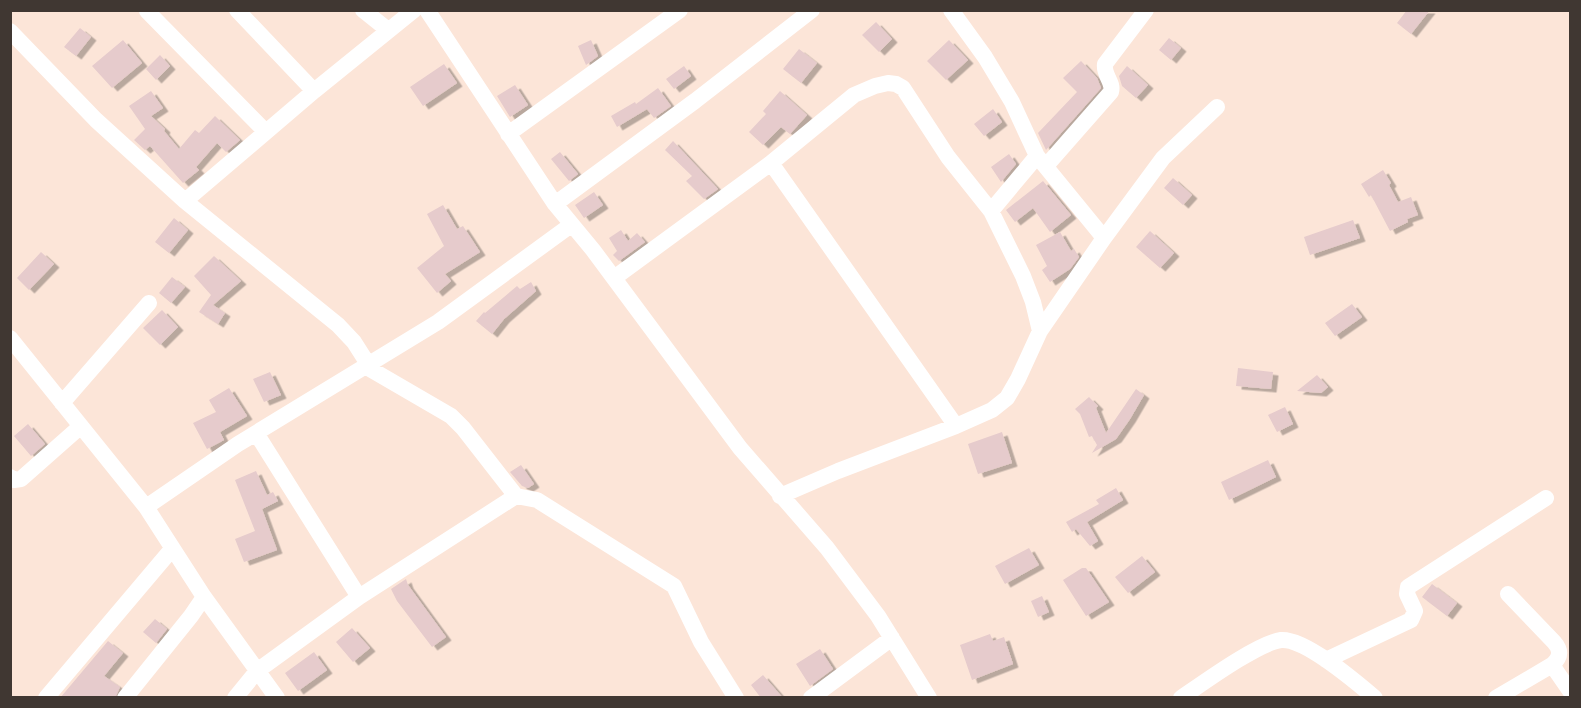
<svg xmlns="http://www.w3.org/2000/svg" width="1581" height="708" font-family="'Source Serif 4',serif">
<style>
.building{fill:#e6cbcc;filter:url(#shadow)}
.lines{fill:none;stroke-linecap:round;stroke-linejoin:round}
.street{stroke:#fff;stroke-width:16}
</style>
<defs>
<filter id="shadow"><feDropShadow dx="5.5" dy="3.5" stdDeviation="0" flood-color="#0004"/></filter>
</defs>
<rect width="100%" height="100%" fill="#fce5d8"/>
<!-- building -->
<path class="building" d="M 1407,10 L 1430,10 L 1411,34 L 1397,23 Z
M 876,22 L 892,39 L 879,52 L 862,35 Z
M 80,28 L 91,37 L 76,56 L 64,47 Z
M 1169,38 L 1181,48 L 1171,60 L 1159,50 Z
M 123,40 L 142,63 L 112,88 L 92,66 Z
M 591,40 L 598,56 L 586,65 L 578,46 Z
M 949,40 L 968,60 L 946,80 L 927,61 Z
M 799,49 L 817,63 L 801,83 L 783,69 Z
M 160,55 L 170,66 L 156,80 L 146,69 Z
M 1081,61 L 1097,78 L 1101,88 L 1046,150 L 1038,133 L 1077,92 L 1063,78 Z
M 444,64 L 457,83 L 423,106 L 410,87 Z
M 684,66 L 691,76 L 674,89 L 666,79 Z
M 1127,66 L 1148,85 L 1136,98 L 1122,86 L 1119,76 Z
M 515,85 L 528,105 L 510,117 L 497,96 Z
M 658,88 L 671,106 L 654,118 L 647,109 L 617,127 L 611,116 L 635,102 L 636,104 Z
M 151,91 L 163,108 L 151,116 L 165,129 L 164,131 L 179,149 L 195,130 L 199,133 L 215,116 L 240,140 L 226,152 L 217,143 L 196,167 L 199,170 L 183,183 L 150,146 L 145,150 L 134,140 L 145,129 L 129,106 Z
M 780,91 L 807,115 L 790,134 L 781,127 L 763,145 L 749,132 L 766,114 L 763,111 Z
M 993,109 L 1002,122 L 984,136 L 974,124 Z
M 673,141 L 718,189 L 704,199 L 686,181 L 692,176 L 665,150 Z
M 560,152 L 578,174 L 569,181 L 551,159 Z
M 1009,154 L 1016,164 L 1001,182 L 991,167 Z
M 1383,170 L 1391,183 L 1389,185 L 1398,202 L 1411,197 L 1418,215 L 1407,219 L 1408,222 L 1390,231 L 1371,195 L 1369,197 L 1361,184 Z
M 1173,178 L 1192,195 L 1183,205 L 1164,188 Z
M 1043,181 L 1071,215 L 1050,232 L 1033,208 L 1015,222 L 1006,210 Z
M 594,192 L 603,205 L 584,218 L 575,205 Z
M 443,205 L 457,229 L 463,226 L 480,252 L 445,274 L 451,281 L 437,293 L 417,268 L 444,246 L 427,214 Z
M 174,218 L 188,230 L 169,253 L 155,242 Z
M 1353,220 L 1360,238 L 1310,255 L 1304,237 Z
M 621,230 L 628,241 L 637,233 L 645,242 L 619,261 L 613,255 L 617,251 L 609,238 Z
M 1150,231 L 1174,253 L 1160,268 L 1136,247 Z
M 1060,232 L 1071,251 L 1074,249 L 1079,257 L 1070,269 L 1050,282 L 1042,270 L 1047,266 L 1036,245 Z
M 41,252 L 54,264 L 29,290 L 17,278 Z
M 214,256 L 241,281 L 213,305 L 225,313 L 218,324 L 199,312 L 211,295 L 194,276 Z
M 172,277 L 185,287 L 171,303 L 159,293 Z
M 531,282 L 536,291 L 504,319 L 492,334 L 476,321 L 484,312 L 485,313 L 517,286 L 520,289 Z
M 1352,304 L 1362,317 L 1335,336 L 1325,323 Z
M 162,310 L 178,327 L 160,345 L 143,328 Z
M 1238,368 L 1273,372 L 1271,389 L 1236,386 Z
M 270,372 L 281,395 L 264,402 L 253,379 Z
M 1317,375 L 1328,387 L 1321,393 L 1297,391 Z
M 229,388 L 247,416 L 220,432 L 224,440 L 207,449 L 193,423 L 216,412 L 209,400 Z
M 1136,389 L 1144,395 L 1130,419 L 1116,439 L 1092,453 L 1097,445 L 1092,436 L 1089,437 L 1080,414 L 1075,409 L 1089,397 L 1098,406 L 1096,408 L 1106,433 Z
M 1285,407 L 1293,424 L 1277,432 L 1268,415 Z
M 28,424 L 45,444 L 31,456 L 14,436 Z
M 1002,432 L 1012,463 L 978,474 L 968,444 Z
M 1268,460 L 1276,477 L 1229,500 L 1221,482 Z
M 521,465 L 534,484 L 528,488 L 522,486 L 510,472 Z
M 256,471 L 267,495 L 273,492 L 278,501 L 262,509 L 277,550 L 244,562 L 235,539 L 255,531 L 235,480 Z
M 1116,488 L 1123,500 L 1087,522 L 1098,541 L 1090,546 L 1076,529 L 1072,532 L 1066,522 L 1099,504 L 1096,500 Z
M 1029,548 L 1039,565 L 1005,584 L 995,566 Z
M 1142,556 L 1155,572 L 1128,593 L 1115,577 Z
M 1082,568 L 1086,568 L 1109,602 L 1086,616 L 1063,580 Z
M 406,579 L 408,585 L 446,637 L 432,647 L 397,601 L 391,589 Z
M 1432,584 L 1457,603 L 1447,616 L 1422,597 Z
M 1042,596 L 1049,612 L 1038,617 L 1031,601 Z
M 155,619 L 167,629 L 156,643 L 143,632 Z
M 352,628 L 370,648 L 353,662 L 336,642 Z
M 990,634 L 993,641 L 1004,637 L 1013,664 L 972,680 L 960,645 Z
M 108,641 L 123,653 L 104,676 L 120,687 L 115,698 L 60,698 Z
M 820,649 L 833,669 L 810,686 L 796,664 Z
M 314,652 L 327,670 L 298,691 L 285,673 Z
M 763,675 L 783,698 L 761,698 L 751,685 Z"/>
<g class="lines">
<!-- street -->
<path class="street" d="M 237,10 L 314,91
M 363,10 L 388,30
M 427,10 L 555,204 L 593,250 L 740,448 L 827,548 L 878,616 L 929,698
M 951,10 L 985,57 L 1012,102 L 1037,156 L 1104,238
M 147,11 L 266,132
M 10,31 L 96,120 L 185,201 L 338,325 L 354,342 L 368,364
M 508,134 L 680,10
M 771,163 L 956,426
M 1046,166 L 1111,92 C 1114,82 1103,75 1105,64 L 1146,10
M 185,201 L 314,91 L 414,10
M 555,204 L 695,101 L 812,10
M 991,211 L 1037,156
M 614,278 L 771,163 L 854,95 L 875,86 L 888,83 L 896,84 L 903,88 L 948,157 L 991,211 L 1023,276 L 1033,302 L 1040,331
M 10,338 L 146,507 L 204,597 L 277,698
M 365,366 L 451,416 L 463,428 L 516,496
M 62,403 L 149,303
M 256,433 L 359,597 L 516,496 L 537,500 L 674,586 L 701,642 L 736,698
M 10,477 L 14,480 L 21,479 L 81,426
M 780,496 L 838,471 L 956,426 L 992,410 L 1007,398 L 1018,379 L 1040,331 L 1104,238 L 1163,158 L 1217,107
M 146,507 L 238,444 L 438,322 L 571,225
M 1326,660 L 1411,620 L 1415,611 L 1407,594 L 1408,587 L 1546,498
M 1552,665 L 1570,691
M 46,698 L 172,549
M 125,698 L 191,616 L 204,597
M 235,698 L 257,671 L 359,597
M 811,698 L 892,638
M 1181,698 C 1203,683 1258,643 1281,640 C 1305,638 1356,682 1375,698
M 1496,698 L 1552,665 C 1561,657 1561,650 1554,642 L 1508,594"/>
</g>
<!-- border -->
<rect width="1581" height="708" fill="none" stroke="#403732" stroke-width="24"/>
</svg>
